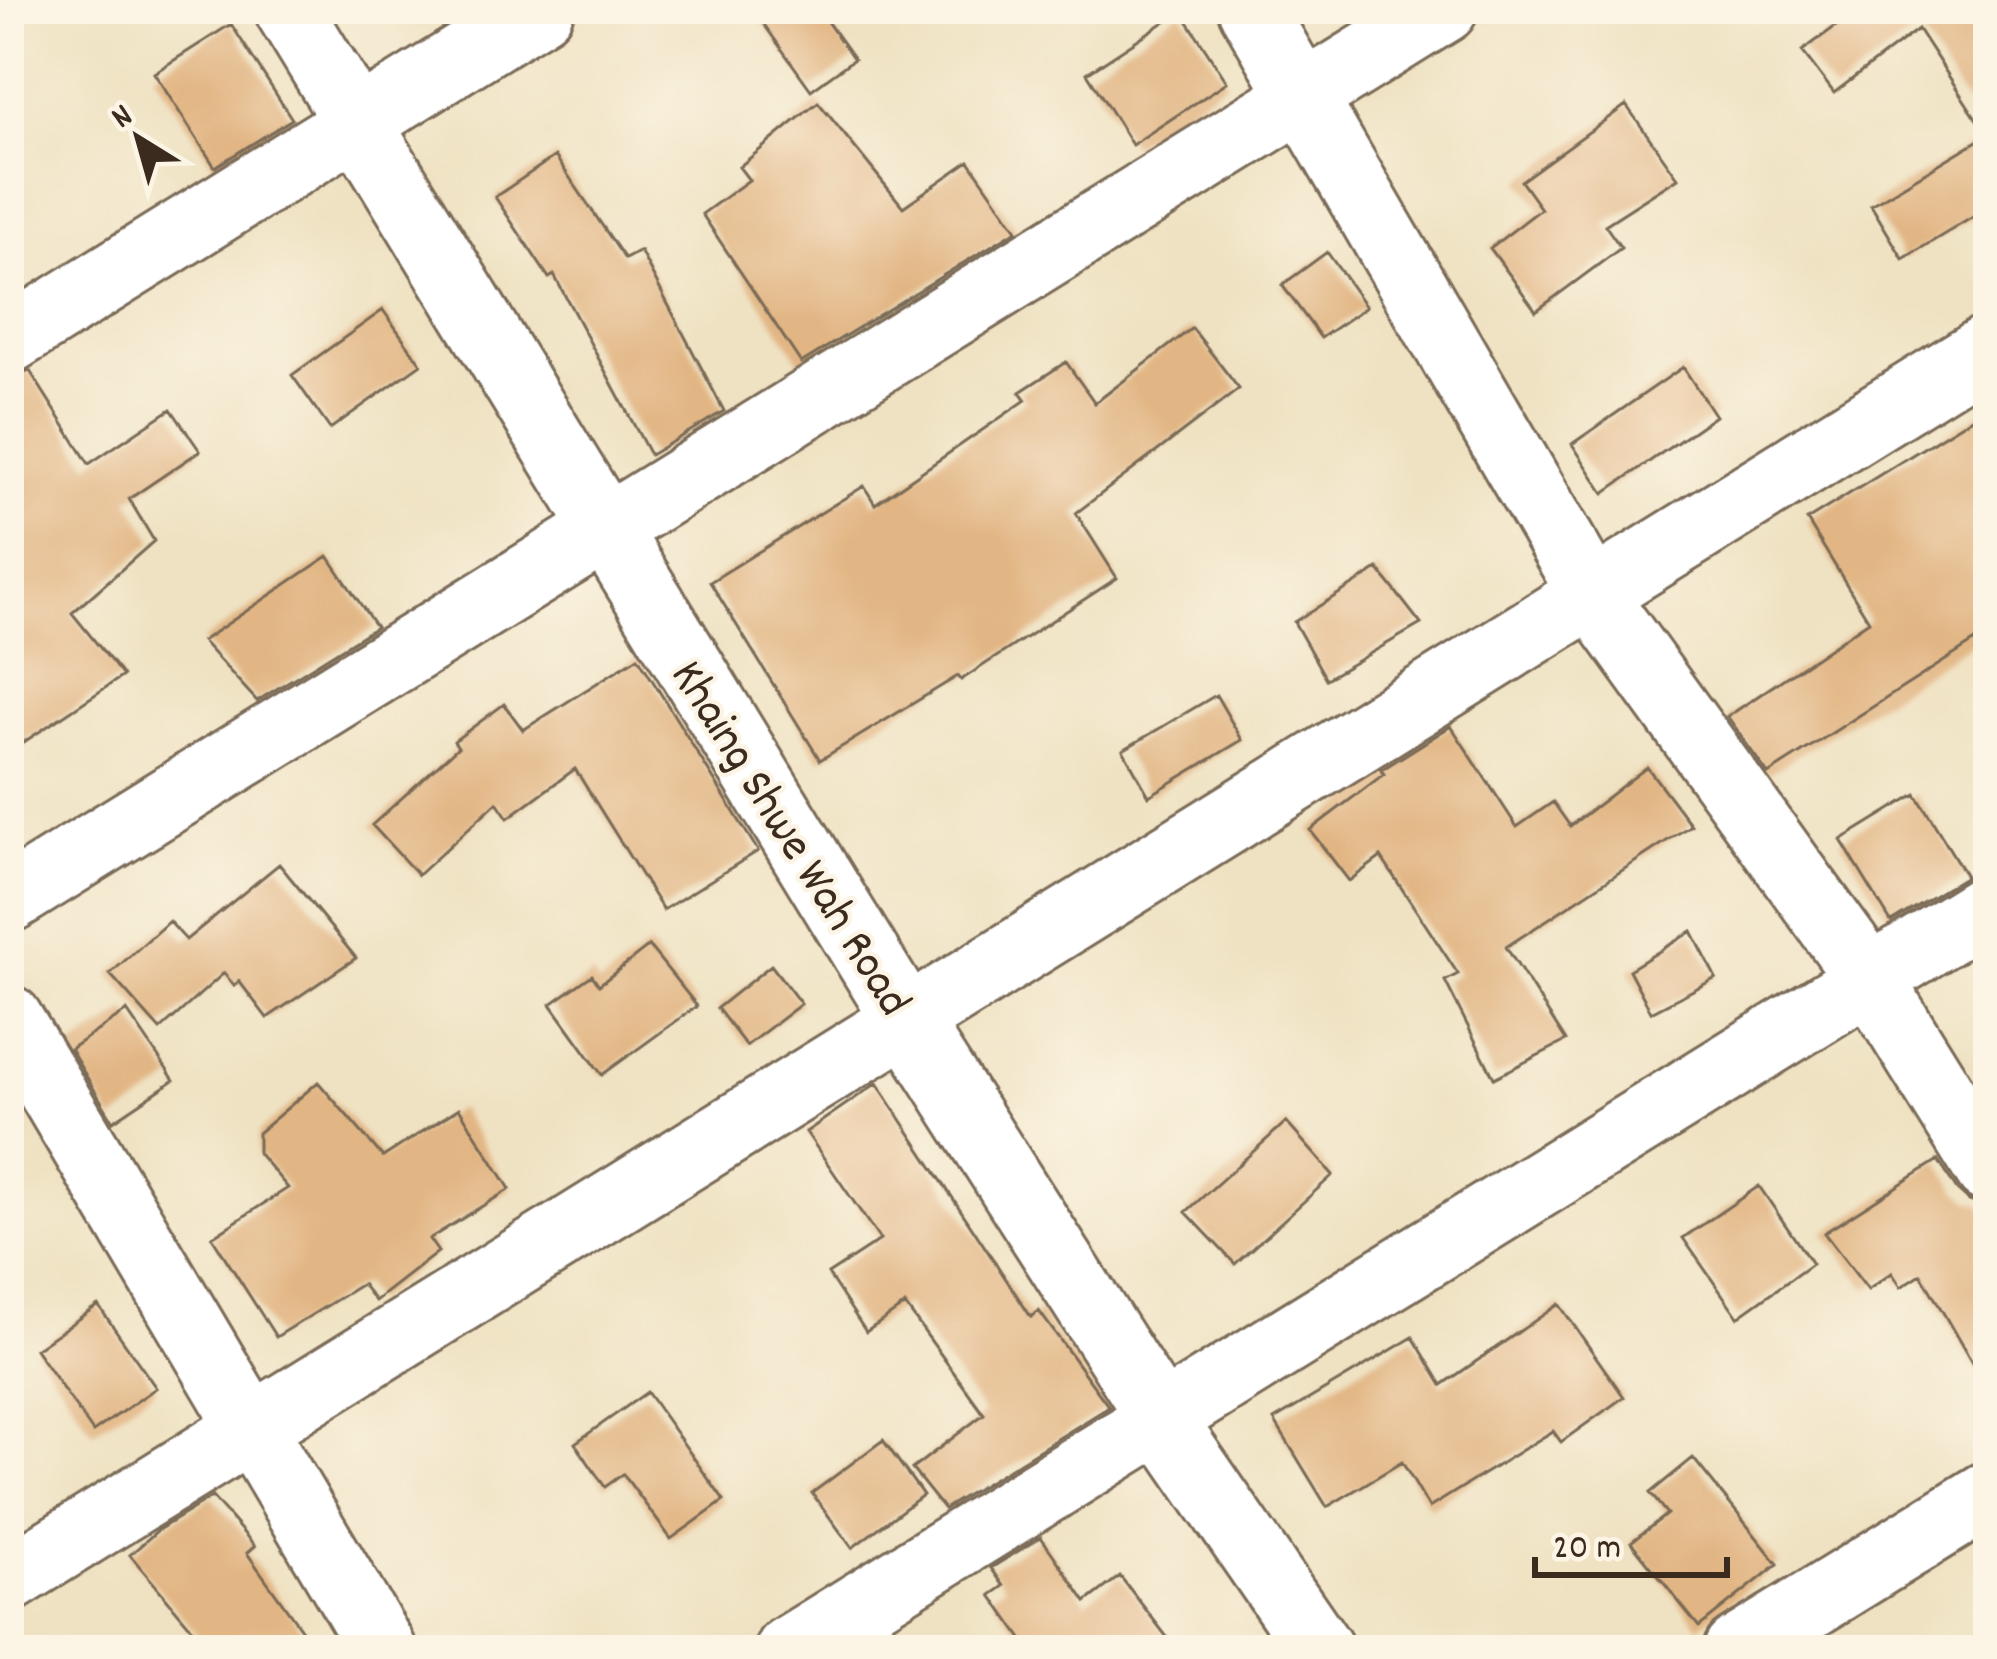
<svg xmlns="http://www.w3.org/2000/svg" width="1997" height="1659" font-family="Dekko,sans-serif">
<style>
.building{fill:#e2b684}
.lines{fill:none;stroke-linecap:round;stroke-linejoin:round}
.minor-casing{stroke:#7a6a57;stroke-width:72}
.tertiary-casing{stroke:#7a6a57;stroke-width:72}
.minor{stroke:#fff;stroke-width:66}
.tertiary{stroke:#fff;stroke-width:66}
.labels{text-anchor:middle;stroke-width:9;stroke-linejoin:round;paint-order:stroke}
.street-label{font-size:48px;fill:#3b2a1e;stroke:#fcf5e5}
</style>
<rect width="100%" height="100%" fill="#fcf5e5"/>
<filter id="ink" filterUnits="userSpaceOnUse"><feTurbulence type="fractalNoise" baseFrequency=".00833" numOctaves="2"/><feDisplacementMap in="SourceGraphic" scale="24" xChannelSelector="R" yChannelSelector="G"/><feConvolveMatrix kernelMatrix="1 2 1 2 8 2 1 2 1" color-interpolation-filters="sRGB"/></filter>
<filter id="wash" filterUnits="userSpaceOnUse"><feTurbulence type="fractalNoise" baseFrequency=".004" numOctaves="4" result="noise"/><feDisplacementMap in="SourceGraphic" scale="48" xChannelSelector="R" yChannelSelector="G"/><feGaussianBlur stdDeviation="2.7" result="paint"/><feColorMatrix in="noise" values="0 0 0 0 0 0 0 0 0 0 0 0 0 0 0 0 0 1.4 0 .05"/><feComposite in="paint" operator="in"/></filter>
<g filter="url(#wash)">
<rect width="100%" height="100%" fill="#efe2c2"/>
<g id="blocks">
<!-- building -->
<path class="building" d="M 753,9 L 818,9 L 854,59 L 811,90 Z
M 1859,9 L 1988,9 L 1988,208 L 1903,259 L 1871,205 L 1987,135 L 1918,29 L 1834,93 L 1802,51 Z
M 1181,11 L 1227,82 L 1132,145 L 1087,73 Z
M 231,24 L 292,119 L 215,167 L 154,73 Z
M 818,102 L 903,207 L 969,161 L 1017,230 L 801,363 L 702,214 L 749,180 L 739,167 Z
M 1626,105 L 1678,178 L 1605,225 L 1621,248 L 1536,311 L 1490,248 L 1541,209 L 1521,181 Z
M 555,156 L 625,259 L 640,251 L 724,411 L 650,455 L 554,275 L 549,278 L 495,197 Z
M 1327,252 L 1366,307 L 1321,338 L 1282,285 Z
M 383,310 L 421,364 L 330,429 L 292,375 Z
M 1192,328 L 1239,389 L 1076,513 L 1117,578 L 961,680 L 958,676 L 820,760 L 710,582 L 864,486 L 875,504 L 1026,400 L 1020,392 L 1066,362 L 1095,403 Z
M 1683,367 L 1715,416 L 1604,493 L 1572,444 Z
M 30,371 L 89,464 L 171,409 L 200,451 L 129,499 L 154,541 L 72,613 L 123,676 L 9,752 L 9,377 Z
M 1988,408 L 1988,633 L 1768,774 L 1727,717 L 1869,621 L 1807,520 Z
M 328,556 L 376,627 L 257,701 L 202,641 Z
M 1378,569 L 1421,624 L 1326,679 L 1294,622 Z
M 638,657 L 758,851 L 663,910 L 575,769 L 508,818 L 497,802 L 418,875 L 372,825 L 458,747 L 454,741 L 504,704 L 523,730 Z
M 1216,695 L 1242,740 L 1149,796 L 1123,750 Z
M 1451,726 L 1517,827 L 1553,802 L 1570,826 L 1647,767 L 1691,825 L 1506,947 L 1566,1041 L 1494,1078 L 1445,981 L 1458,974 L 1381,857 L 1349,881 L 1310,830 L 1384,774 L 1381,770 Z
M 1916,794 L 1966,876 L 1891,922 L 1841,840 Z
M 279,864 L 356,958 L 267,1018 L 239,981 L 234,986 L 224,973 L 160,1030 L 110,974 L 169,921 L 186,940 Z
M 1692,931 L 1716,978 L 1651,1012 L 1629,970 Z
M 649,946 L 697,1006 L 602,1075 L 551,1004 L 592,975 L 599,985 Z
M 771,965 L 801,1004 L 746,1046 L 717,1008 Z
M 127,1011 L 174,1080 L 113,1121 L 70,1049 Z
M 318,1082 L 383,1157 L 459,1108 L 510,1189 L 429,1239 L 438,1252 L 375,1301 L 362,1284 L 276,1337 L 212,1237 L 288,1188 L 258,1153 L 258,1133 Z
M 877,1083 L 1031,1317 L 1039,1311 L 1109,1407 L 944,1509 L 912,1469 L 984,1414 L 905,1305 L 866,1332 L 828,1274 L 880,1240 L 806,1132 Z
M 1286,1122 L 1333,1175 L 1235,1264 L 1186,1212 Z
M 1938,1160 L 1957,1190 L 1969,1201 L 1981,1205 L 1988,1215 L 1988,1391 L 1921,1274 L 1901,1287 L 1892,1273 L 1868,1290 L 1824,1233 Z
M 1759,1186 L 1812,1264 L 1738,1317 L 1683,1238 Z
M 1559,1304 L 1624,1397 L 1561,1442 L 1553,1431 L 1429,1508 L 1402,1462 L 1327,1507 L 1274,1420 L 1413,1337 L 1442,1385 Z
M 98,1305 L 156,1388 L 93,1432 L 35,1349 Z
M 647,1392 L 724,1501 L 671,1539 L 623,1474 L 605,1487 L 575,1443 Z
M 883,1440 L 923,1495 L 852,1548 L 812,1493 Z
M 1693,1458 L 1778,1564 L 1699,1627 L 1631,1542 L 1667,1514 L 1650,1493 Z
M 212,1497 L 255,1546 L 247,1553 L 316,1650 L 210,1650 L 130,1555 L 158,1530 Z
M 1041,1537 L 1086,1602 L 1120,1576 L 1177,1650 L 1022,1650 L 1027,1646 L 991,1595 L 1004,1586 L 991,1568 Z"/>
</g>
</g>
<g filter="url(#ink)">
<use href="#blocks" fill-opacity="0" stroke="#7a6a57" stroke-width="3"/>
<g class="lines">
<!-- minor casing -->
<g class="minor-casing">
<path id="minor" d="M 1252,9 L 1592,594 L 1870,979 L 1988,1169
M 9,340 L 540,9
M 9,899 L 1444,9
M 9,1019 L 383,1650
M 9,1579 L 1988,348
M 788,1650 L 1988,906
M 1737,1650 L 1988,1495"/>
</g>
<!-- tertiary casing -->
<g class="tertiary-casing">
<path id="tertiary" d="M 288,9 L 907,1021 L 1161,1419 L 1320,1650"/>
</g>
<!-- minor -->
<use href="#minor" class="minor"/>
<!-- tertiary -->
<use href="#tertiary" class="tertiary"/>
</g>
</g>
<g class="labels">
<!-- street labels -->
<g class="street-label">
<text transform="translate(794 836) rotate(58)" y="17">Khaing Shwe Wah Road</text>
</g>
</g>
<!-- margin -->
<rect width="1997" height="1659" fill="none" stroke="#fcf5e5" stroke-width="48"/>
<!-- north arrow -->
<g transform="translate(138 138) rotate(323)" stroke="#fcf5e5" stroke-width="9" paint-order="stroke">
<path d="M0-9L21 45L0 30L-21 45Z" fill="#3b2a1e"/>
<text y="-18" font-size="33" font-weight="bold" text-anchor="middle" fill="#3b2a1e">N</text>
</g>
<!-- scale -->
<path d="M1535 1557v18h192v-18" fill="none" stroke="#3b2a1e" stroke-width="6"/>
<text x="1553" y="1557" font-size="36" fill="#3b2a1e" stroke="#fcf5e5" stroke-width="9" paint-order="stroke">20 m</text>
</svg>
